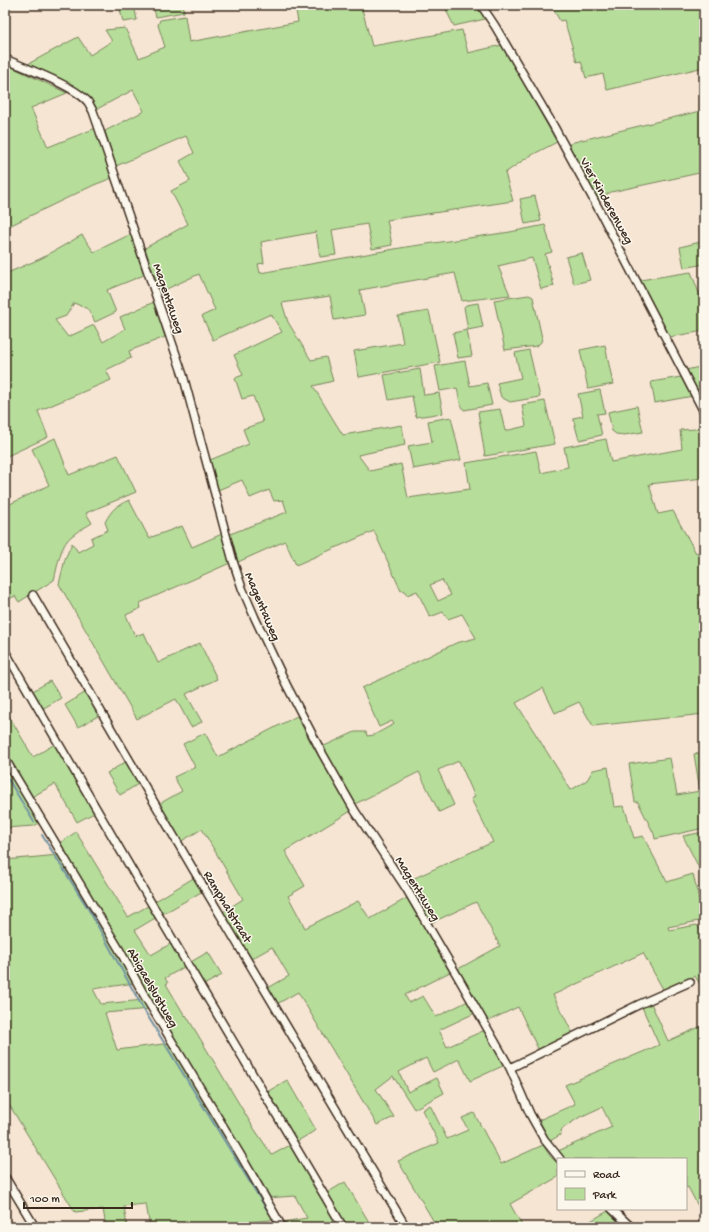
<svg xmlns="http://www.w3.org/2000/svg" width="709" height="1232" font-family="'Gochi Hand',sans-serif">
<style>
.green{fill:#b6dd99;stroke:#78845c;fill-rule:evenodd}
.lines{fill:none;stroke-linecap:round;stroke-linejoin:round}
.stream{stroke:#7594a4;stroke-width:2}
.minor-casing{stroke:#3b2a1e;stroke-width:10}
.minor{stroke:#fbf7ec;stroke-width:7}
.labels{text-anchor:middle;stroke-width:3;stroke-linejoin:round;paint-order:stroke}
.street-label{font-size:13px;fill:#3b2a1e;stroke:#fbf7ec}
</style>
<rect width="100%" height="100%" fill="#f6e5d3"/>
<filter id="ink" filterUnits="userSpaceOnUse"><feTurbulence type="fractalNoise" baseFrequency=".025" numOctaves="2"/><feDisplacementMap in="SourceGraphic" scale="8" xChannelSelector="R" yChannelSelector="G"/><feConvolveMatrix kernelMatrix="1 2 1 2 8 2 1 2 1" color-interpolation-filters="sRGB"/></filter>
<g filter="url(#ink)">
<!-- green -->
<path class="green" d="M 119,5 L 134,5 L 137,20 L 123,22 Z
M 153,5 L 183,5 L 184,12 L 156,17 Z
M 295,5 L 374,5 L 374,7 L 362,9 L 372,46 L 462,30 L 468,53 L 502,45 L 557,142 L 528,157 L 505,173 L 513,201 L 387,220 L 392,245 L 372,249 L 367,224 L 332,230 L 336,255 L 320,257 L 316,232 L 261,242 L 264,263 L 258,264 L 260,273 L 406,247 L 510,232 L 545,225 L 552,252 L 545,254 L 554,286 L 541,289 L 532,258 L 498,266 L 510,295 L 462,301 L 455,273 L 360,290 L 365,315 L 334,320 L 330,296 L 282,303 L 288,322 L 311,360 L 326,357 L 333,381 L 313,386 L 336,424 L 343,435 L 402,425 L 405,445 L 358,455 L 370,471 L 401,464 L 408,498 L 470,489 L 466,463 L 536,451 L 541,473 L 568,467 L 564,447 L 606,439 L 611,462 L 682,449 L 680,430 L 696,429 L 704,424 L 704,478 L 649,484 L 658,514 L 673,511 L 696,553 L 704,551 L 704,601 L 699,602 L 704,619 L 704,714 L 593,726 L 579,702 L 555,713 L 543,688 L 516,703 L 571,790 L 587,780 L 593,770 L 608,767 L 614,807 L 624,806 L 634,838 L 643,836 L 667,882 L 693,874 L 704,920 L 668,927 L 669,930 L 697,925 L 704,936 L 704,991 L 695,976 L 664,991 L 643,953 L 553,995 L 573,1034 L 539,1051 L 518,1007 L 488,1021 L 458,969 L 500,946 L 476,902 L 431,923 L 406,882 L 493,842 L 471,799 L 475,797 L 459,761 L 438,770 L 454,805 L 439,812 L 419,772 L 355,804 L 322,747 L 355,732 L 366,732 L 367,736 L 374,735 L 394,724 L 392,721 L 379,727 L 362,688 L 456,643 L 476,638 L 462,614 L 448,619 L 443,612 L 430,617 L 417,591 L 407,595 L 404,590 L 401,591 L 374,531 L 296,565 L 285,541 L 238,562 L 230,534 L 287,512 L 283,500 L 274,501 L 269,490 L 250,498 L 242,480 L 218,490 L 210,460 L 249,444 L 243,429 L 263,422 L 253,396 L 242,399 L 235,378 L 243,375 L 234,355 L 282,332 L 271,314 L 213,340 L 202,316 L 215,310 L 199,274 L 160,292 L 145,248 L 188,224 L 171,191 L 190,181 L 180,161 L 194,153 L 186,136 L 116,166 L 105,131 L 144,111 L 133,90 L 97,109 C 79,84 55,76 28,64 L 78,37 L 90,55 L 112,41 L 105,30 L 125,28 L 139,58 L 165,47 L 158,25 L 160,20 L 185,16 L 189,42 L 298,22 ZM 442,580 L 451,595 L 438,601 L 430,585 Z
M 456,5 L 477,5 L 486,17 L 485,19 L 454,26 L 446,10 Z
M 551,5 L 704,5 L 704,67 L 607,90 L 603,74 L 586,78 L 581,61 L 577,62 L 564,20 L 560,21 Z
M 5,64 L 67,93 L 31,108 L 48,147 L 96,128 L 112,178 L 94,185 L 5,228 Z
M 704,110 L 704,172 L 611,192 L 598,199 L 568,145 L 574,142 Z
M 535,196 L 541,221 L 525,224 L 520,199 Z
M 131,234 L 144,275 L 107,290 L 116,312 L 95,322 L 88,309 L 74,303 L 66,316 L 55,320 L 68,337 L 94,325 L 103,342 L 125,329 L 120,317 L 154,302 L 165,337 L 129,351 L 131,358 L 106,370 L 111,380 L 38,411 L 48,437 L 5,457 L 5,274 L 42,258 L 82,235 L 94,252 Z
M 704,241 L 704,264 L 684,268 L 680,247 Z
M 582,253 L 590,280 L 574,284 L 566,257 Z
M 691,272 L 704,306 L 704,331 L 669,337 L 640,280 Z
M 529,295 L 533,297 L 542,338 L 541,342 L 537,346 L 505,350 L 494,300 Z
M 478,303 L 483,327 L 468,330 L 464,307 L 466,305 Z
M 429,311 L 440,362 L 359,377 L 354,351 L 403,343 L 398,316 Z
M 467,330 L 472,356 L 458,358 L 453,333 Z
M 605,345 L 613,384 L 588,389 L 580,350 Z
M 529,350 L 540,397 L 510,402 L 501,397 L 497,383 L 521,378 L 515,353 Z
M 465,361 L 470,386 L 487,383 L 492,405 L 464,410 L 460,403 L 457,388 L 440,391 L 435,366 Z
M 704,366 L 704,395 L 700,396 L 686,370 Z
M 420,369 L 424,395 L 439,393 L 443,413 L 416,417 L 412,396 L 389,400 L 384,375 Z
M 681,377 L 683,378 L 693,396 L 655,403 L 651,382 Z
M 600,390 L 605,413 L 597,414 L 602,435 L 579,440 L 573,418 L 583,416 L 578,394 Z
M 545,401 L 555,444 L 485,456 L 478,412 L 500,409 L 505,431 L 526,426 L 522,405 Z
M 637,406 L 643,432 L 624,435 L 616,434 L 612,431 L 608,412 Z
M 451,417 L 461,460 L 413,469 L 408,446 L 432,442 L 428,421 Z
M 55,438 L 69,475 L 118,455 L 136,492 L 86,513 L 92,523 C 86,527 79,530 73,535 C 60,544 58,565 54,580 L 19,602 L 15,596 L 5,601 L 5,497 L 10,504 L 49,485 L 32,449 Z
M 129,500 L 149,538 L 182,526 L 192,547 L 222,534 L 230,563 L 140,603 L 141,608 L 126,615 L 135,636 L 144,633 L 158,663 L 200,643 L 217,679 L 186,694 L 202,722 L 191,727 L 176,699 L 137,719 L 59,584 L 65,559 L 72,543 L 78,552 L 93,544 L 91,538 L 108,530 L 105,522 C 113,508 115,507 129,500 Z
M 50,681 L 61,698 L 42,709 L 31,692 Z
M 86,692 L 100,715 L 78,727 L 65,705 Z
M 5,709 L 33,757 L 55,744 L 96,812 L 77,822 L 55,784 L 30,798 L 5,755 Z
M 297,716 L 311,743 L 351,811 L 285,851 L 305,886 L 288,896 L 305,928 L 358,901 L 370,919 L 407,898 L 450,972 L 405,995 L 409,1003 L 423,996 L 436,1017 L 468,1001 L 475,1013 L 439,1030 L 447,1047 L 485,1030 L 505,1065 L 470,1081 L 459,1059 L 433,1072 L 426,1058 L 399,1072 L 408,1092 L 437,1078 L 444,1093 L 414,1109 L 393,1076 L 376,1089 L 394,1117 L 377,1125 L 298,992 L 277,1004 L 268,988 L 289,976 L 272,947 L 251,959 L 223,912 L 243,899 L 202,829 L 180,842 L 159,804 L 182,791 L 174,777 L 195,767 L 183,744 L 205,733 L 218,757 Z
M 704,752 L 704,828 L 655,839 L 654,834 L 638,802 L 635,802 L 629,764 L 670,758 L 677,795 L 700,791 L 694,754 Z
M 127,761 L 140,783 L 120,795 L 107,773 Z
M 5,764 L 39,823 L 34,826 L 5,828 Z
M 76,832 L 128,917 L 150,905 L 157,917 L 135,930 L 151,955 L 172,943 L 186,966 L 165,978 L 168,983 L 166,984 L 185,1016 L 186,1015 L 253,1127 L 272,1155 L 292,1144 L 340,1227 L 286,1227 L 283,1222 L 307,1218 L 295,1196 L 267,1198 L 58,844 Z
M 704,832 L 704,869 L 700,870 L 683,836 Z
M 59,855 L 116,949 L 135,983 L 93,989 L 101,1004 L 144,1000 L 150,1009 L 105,1013 L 117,1050 L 171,1043 L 274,1218 L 270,1220 L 199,1227 L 150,1227 L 146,1204 L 124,1206 L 127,1227 L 106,1227 L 103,1209 L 75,1212 L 5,1098 L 5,860 Z
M 195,877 L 203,891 L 161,915 L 154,902 Z
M 208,952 L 222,975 L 202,986 L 189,963 Z
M 650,1001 L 668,1041 L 704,1025 L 704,1203 L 698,1206 L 688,1187 L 686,1188 L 686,1159 L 565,1159 L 558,1151 L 612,1127 L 602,1107 L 580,1117 L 562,1129 L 560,1135 L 550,1141 L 539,1120 L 575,1104 L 565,1085 L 659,1045 L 641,1005 Z
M 287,1080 L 316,1130 L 296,1142 L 267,1092 Z
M 430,1105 L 447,1139 L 468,1130 L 462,1118 L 474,1113 L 501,1164 L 543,1145 L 550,1156 L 558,1164 L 558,1177 L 510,1204 L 523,1227 L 437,1227 L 398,1161 L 439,1143 L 422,1110 Z
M 345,1182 L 372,1227 L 345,1227 L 325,1194 Z
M 608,1211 L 621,1225 L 618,1227 L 580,1227 Z"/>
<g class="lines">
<!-- stream -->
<path class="stream" d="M 5,774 L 34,822
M 42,835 L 89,910 L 144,1010 L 269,1213"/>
<!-- minor casing -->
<g class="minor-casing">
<path id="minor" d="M 481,5 L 495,26 L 553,125 L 603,217 L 704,412
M 5,59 C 25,68 75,86 88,102 C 90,105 91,108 93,111 L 183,375 L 233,561 L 242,588 L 255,618 L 286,684 L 322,753 L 355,811 L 406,888 L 458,977 L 510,1068 L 530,1114 L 544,1139 L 560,1159
M 33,595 L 193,869 L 406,1227
M 5,651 L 140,884 L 343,1227
M 5,759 L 119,949 L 144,995 L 240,1154 L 282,1227
M 510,1068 L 640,1004 L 690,982
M 5,1177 L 35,1227
M 612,1209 L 631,1227"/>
</g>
<!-- minor -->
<use href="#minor" class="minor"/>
</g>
</g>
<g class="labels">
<!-- street labels -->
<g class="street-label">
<text transform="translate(608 200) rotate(61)" y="5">Vier Kinderenweg</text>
<text transform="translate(170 298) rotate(71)" y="5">Magentaweg</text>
<text transform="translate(264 606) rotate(67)" y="5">Magentaweg</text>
<text transform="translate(419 888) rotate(58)" y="5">Magentaweg</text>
<text transform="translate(229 906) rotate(59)" y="5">Ramphalstraat</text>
<text transform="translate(154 987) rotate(60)" y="5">Abigaelslustweg</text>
</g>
</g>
<!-- margin -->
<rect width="709" height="1232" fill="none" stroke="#fbf7ec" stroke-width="20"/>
<rect x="10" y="10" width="689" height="1212" fill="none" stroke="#3b2a1e" stroke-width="1.5" filter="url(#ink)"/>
<!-- legend -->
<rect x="557" y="1158" width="130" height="52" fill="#fbf7ec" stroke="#aea59a"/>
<rect x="565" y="1171" width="20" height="6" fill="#fbf7ec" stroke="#aea59a"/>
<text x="593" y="1178" font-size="12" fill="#3b2a1e">Road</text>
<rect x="565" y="1188" width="20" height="12" fill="#b6dd99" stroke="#aea59a"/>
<text x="593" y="1198" font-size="12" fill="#3b2a1e">Park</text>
<!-- scale -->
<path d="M24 1202v6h108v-6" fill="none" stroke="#3b2a1e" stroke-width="2"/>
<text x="30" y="1202" font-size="12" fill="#3b2a1e" stroke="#fbf7ec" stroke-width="3" paint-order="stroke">100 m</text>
</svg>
